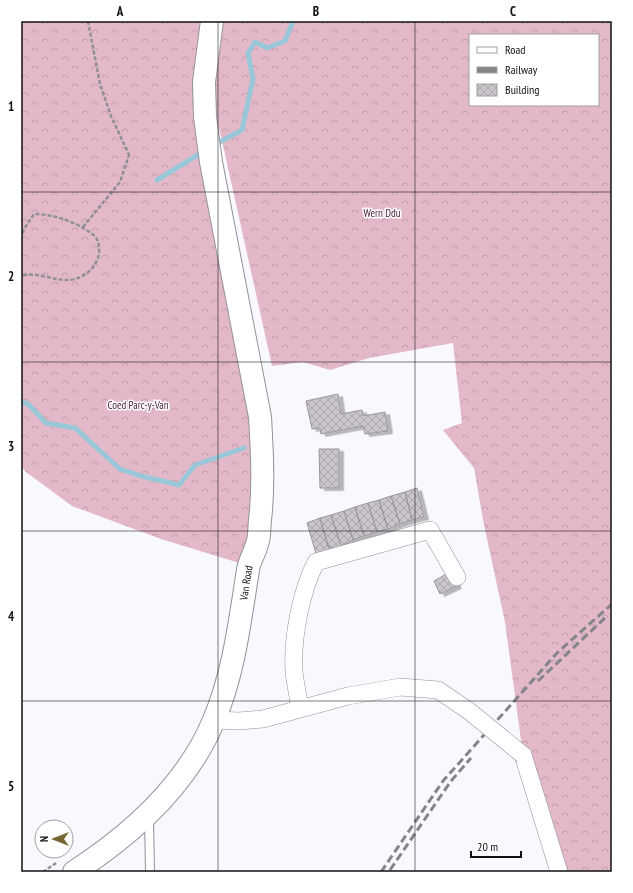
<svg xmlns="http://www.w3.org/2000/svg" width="633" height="893" font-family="'PT Sans Narrow',sans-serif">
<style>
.forest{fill:url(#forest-crowns);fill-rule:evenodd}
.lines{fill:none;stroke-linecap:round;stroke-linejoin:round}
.stream{stroke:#9ac7d7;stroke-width:5}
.building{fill:url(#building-cross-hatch);stroke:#9b969c;filter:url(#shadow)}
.lane-casing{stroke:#93929a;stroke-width:10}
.street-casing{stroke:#93929a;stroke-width:18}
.secondary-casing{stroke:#93929a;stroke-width:24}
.path{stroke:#909094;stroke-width:2.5;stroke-dasharray:4 2;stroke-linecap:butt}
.lane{stroke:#fff;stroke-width:8}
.street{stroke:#fff;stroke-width:17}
.secondary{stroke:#fff;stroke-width:22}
.rail{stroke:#858589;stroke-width:3;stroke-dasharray:8 4;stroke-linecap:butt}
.street-bridge-casing{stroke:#93929a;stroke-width:18;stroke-linecap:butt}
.street-bridge{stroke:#fff;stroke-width:17}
.grid{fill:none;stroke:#101012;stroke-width:1;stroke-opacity:0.55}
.labels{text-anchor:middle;stroke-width:3;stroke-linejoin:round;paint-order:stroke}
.park-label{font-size:11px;fill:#4a1831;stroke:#fff}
.street-label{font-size:11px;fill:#101012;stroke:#fff}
.neatline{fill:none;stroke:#101012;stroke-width:1.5}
.grid-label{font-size:13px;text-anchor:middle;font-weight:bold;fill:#101012}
</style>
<defs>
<pattern id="forest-crowns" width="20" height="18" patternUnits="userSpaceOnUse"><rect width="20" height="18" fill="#e3b9ca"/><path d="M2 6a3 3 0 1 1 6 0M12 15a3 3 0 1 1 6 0" fill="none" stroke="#c29eac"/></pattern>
<pattern id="building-cross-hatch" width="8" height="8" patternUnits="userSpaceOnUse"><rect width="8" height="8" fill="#cac4cb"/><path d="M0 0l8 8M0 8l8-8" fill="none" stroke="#aca7ad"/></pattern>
<filter id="shadow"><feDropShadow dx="4.5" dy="2.5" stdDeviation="0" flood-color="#0004"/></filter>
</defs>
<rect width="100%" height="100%" fill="#f8f8fe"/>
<!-- forest -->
<path class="forest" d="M 21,21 L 212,21 L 204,82 L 260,417 L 249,566 L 161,539 L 72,506 L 26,472 L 21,466 Z
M 214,21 L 612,21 L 612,872 L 559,872 L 523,755 L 505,622 L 484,525 L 474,468 L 443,430 L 462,423 L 453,343 L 369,358 L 330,370 L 303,362 L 272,366 L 216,114 ZM 470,35 L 598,35 L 598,105 L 470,105 Z"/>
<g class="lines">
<!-- stream -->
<path class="stream" d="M 214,145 L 242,130 L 253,79 L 248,53 L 255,42 L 267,48 L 285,41 L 293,21
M 157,180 L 204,151
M 21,402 L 28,404 L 46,423 L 75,428 L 120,469 L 141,476 L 179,485 L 195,465 L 244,448"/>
</g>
<!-- building -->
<path class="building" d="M 338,394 L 341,414 L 362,410 L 363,416 L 385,412 L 388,431 L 365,434 L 363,426 L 321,434 L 320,428 L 312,429 L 306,401 Z
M 319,449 L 339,449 L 339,488 L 320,488 Z
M 417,488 L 424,517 L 412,520 L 405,492 Z
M 405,492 L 412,520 L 400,524 L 391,496 Z
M 391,496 L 400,524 L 388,529 L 379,500 Z
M 379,500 L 388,529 L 377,532 L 368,503 Z
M 368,503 L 377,532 L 364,536 L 355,507 Z
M 355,507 L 364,536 L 353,540 L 344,511 Z
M 344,511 L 353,540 L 341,546 L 331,515 Z
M 331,515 L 342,549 L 333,552 L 331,546 L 328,547 L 320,518 Z
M 320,518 L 330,552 L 317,557 L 307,523 Z
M 450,572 L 457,586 L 440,594 L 434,581 Z"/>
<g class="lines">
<!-- lane casing -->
<g class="lane-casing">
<path id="lane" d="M 149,817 L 150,872"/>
</g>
<!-- street casing -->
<g class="street-casing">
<path id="street" d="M 300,708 C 298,695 295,683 294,671 C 292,638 301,591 316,562 L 430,530 L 457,577
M 214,720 L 239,721 L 263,719 L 348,696 L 400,687 L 438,690 L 469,711
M 523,755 L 559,872"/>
</g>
<!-- secondary casing -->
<g class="secondary-casing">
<g id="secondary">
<path id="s1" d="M 74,872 C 131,835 187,785 214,720 C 234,673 240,620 248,570 C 249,561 255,553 257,544 C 260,537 259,528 260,520 C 264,486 262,452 260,417 L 211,162 L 205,117 L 204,82 L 212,21"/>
</g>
</g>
<!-- path -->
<path class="path" d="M 88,21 L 100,84 L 111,116 L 130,157
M 83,227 L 120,182 L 129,155
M 21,239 L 24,229 L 34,214 C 52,214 73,221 88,231 C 95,235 99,240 99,248 C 101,264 85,279 69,280 C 53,281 37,271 21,276
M 43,872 L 56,863"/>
<!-- lane -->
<use href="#lane" class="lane"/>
<!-- street -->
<use href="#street" class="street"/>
<!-- secondary -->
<use href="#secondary" class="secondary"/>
<!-- rail -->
<path class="rail" d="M 538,681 L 605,618
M 390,870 L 451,781 L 471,758
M 381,872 L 443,781 L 557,653 L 612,604"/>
<!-- street-bridge casing -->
<g class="street-bridge-casing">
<path id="street-bridge" d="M 469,711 L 523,755"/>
</g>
<!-- street-bridge -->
<use href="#street-bridge" class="street-bridge"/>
</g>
<!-- grid -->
<path class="grid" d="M 218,21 L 218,872M 415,21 L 415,872M 21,192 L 612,192M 21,362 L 612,362M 21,531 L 612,531M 21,701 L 612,701"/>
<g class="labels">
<!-- park labels -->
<g class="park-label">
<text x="382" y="217">Wern Ddu</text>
<text x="138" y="409">Coed Parc-y-Van</text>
</g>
<!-- street labels -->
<g class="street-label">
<text dy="4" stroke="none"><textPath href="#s1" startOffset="351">Van Road</textPath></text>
</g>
</g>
<!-- border -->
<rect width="633" height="893" fill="none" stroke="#ffffff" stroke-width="44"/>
<!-- legend -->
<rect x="469" y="34" width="130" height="72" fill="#ffffff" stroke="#9f9fa0"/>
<rect x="477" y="47" width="20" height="6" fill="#ffffff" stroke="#9f9fa0"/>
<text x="505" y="54" font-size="12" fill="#101012">Road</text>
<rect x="477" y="67" width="20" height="6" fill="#858589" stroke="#9f9fa0"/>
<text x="505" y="74" font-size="12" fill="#101012">Railway</text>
<rect x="477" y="84" width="20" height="12" fill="url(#building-cross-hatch)" stroke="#9f9fa0"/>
<text x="505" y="94" font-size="12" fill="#101012">Building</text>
<!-- north arrow -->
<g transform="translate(54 839) rotate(270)"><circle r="19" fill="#ffffff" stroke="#9f9fa0"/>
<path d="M0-3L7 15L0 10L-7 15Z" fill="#776533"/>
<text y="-6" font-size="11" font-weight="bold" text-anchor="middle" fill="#101012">N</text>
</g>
<!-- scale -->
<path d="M471 851v6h50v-6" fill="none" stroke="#101012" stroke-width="2"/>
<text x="477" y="851" font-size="12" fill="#101012" stroke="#ffffff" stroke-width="3" paint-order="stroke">20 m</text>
<rect x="22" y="22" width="589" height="849" class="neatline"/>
<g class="grid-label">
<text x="120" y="16">A</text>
<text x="316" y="16">B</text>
<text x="513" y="16">C</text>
<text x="11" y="111">1</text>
<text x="11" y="281">2</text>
<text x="11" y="451">3</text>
<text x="11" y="621">4</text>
<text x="11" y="791">5</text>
</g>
</svg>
